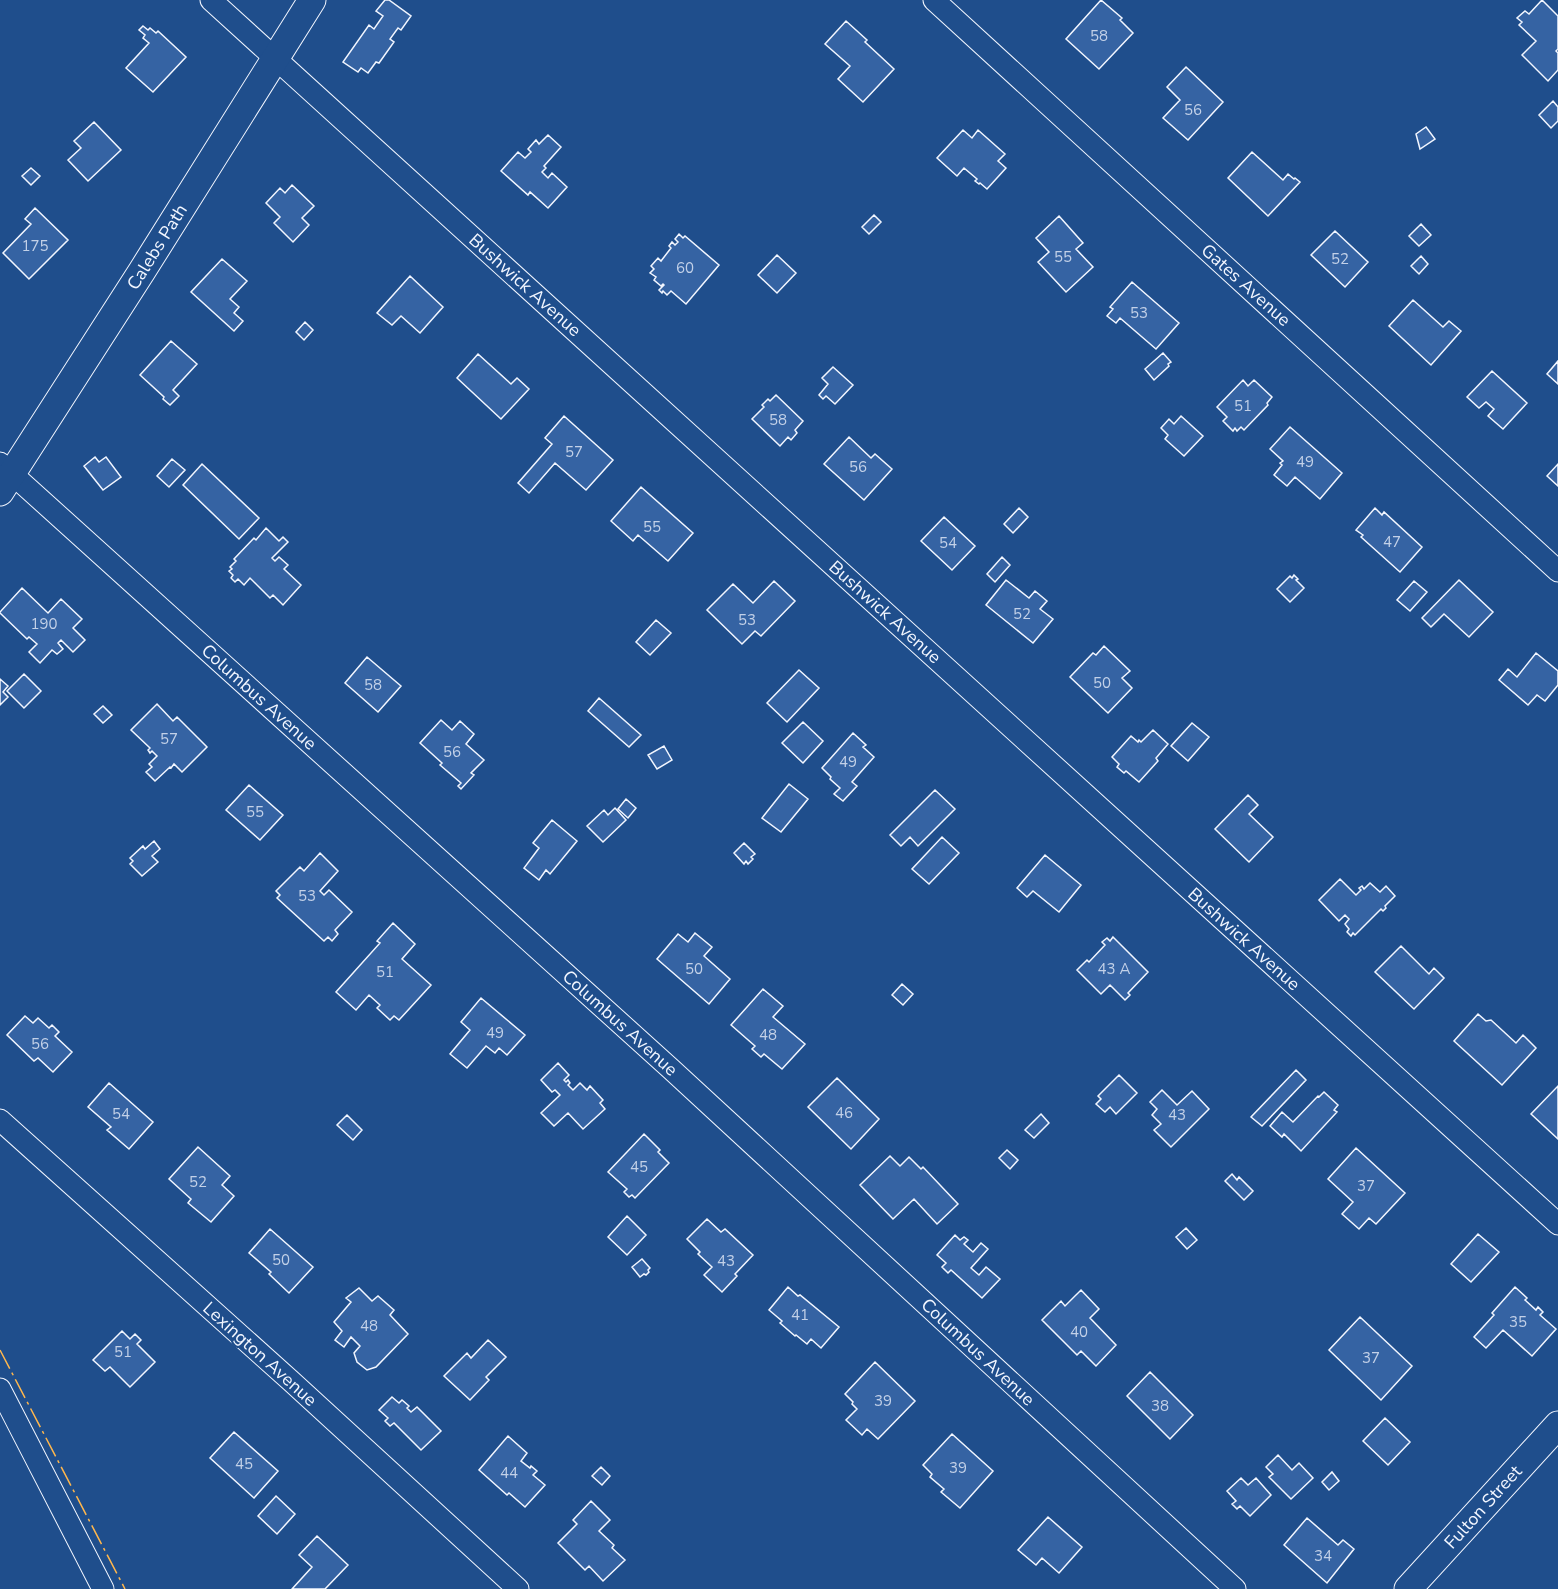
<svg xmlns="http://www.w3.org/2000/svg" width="1558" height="1589" font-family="'Nunito Sans',sans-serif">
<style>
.building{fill:#3563a3;stroke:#f2f6ff;stroke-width:1.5}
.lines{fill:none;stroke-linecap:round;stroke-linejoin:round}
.minor-casing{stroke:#f2f6ff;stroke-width:23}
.tertiary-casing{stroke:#f2f6ff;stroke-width:29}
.minor{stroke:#1f4e8c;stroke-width:21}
.tertiary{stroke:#1f4e8c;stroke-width:27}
.power{stroke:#ffb74d;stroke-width:1.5;stroke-dasharray:21 4.5 3 4.5;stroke-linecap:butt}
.labels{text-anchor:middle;stroke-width:4.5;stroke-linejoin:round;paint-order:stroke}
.number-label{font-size:15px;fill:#c3d1e8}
.street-label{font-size:18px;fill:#f2f6ff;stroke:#1f4e8c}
</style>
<rect width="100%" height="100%" fill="#1f4e8c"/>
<!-- building -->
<path class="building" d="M 385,0 L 389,0 L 411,16 L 401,30 L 398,28 L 390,39 L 394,42 L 379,63 L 376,62 L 368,73 L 361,68 L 358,72 L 343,62 L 369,25 L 374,29 L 383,16 L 376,11 Z
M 1101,0 L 1122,18 L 1120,20 L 1133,33 L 1099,69 L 1066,39 Z
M 1542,0 L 1558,16 L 1558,49 L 1556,51 L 1558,53 L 1558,70 L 1548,81 L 1522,55 L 1536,41 L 1519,25 L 1522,22 L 1517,18 L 1525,11 L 1529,14 Z
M 846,21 L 867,40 L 865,42 L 894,69 L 863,102 L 838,79 L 850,66 L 825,44 Z
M 143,26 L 148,30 L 150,28 L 156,33 L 158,31 L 186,57 L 153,92 L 126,68 L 149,43 L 143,38 L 145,35 L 139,30 Z
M 1186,67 L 1223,102 L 1188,140 L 1163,118 L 1180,100 L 1167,87 Z
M 1553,101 L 1558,107 L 1558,121 L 1551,128 L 1539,115 Z
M 94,122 L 121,150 L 88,181 L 68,160 L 81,148 L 74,141 Z
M 1426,127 L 1435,139 L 1420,149 L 1416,134 Z
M 963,130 L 972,138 L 978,130 L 1005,154 L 998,161 L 1006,168 L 987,189 L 980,183 L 979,184 L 975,181 L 977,179 L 964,168 L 957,176 L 937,158 Z
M 548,135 L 561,147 L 544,166 L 546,168 L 542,172 L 548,178 L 552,173 L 567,187 L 548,208 L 530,192 L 528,195 L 501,171 L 518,152 L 525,158 L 531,152 L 528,149 L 536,140 L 539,144 Z
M 1252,152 L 1283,180 L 1288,174 L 1294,179 L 1295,178 L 1300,182 L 1268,216 L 1228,178 Z
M 31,168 L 40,176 L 31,185 L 22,176 Z
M 292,185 L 314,206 L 302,218 L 309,225 L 293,242 L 274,223 L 280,217 L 266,203 L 280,188 L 285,193 Z
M 35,208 L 68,240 L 29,279 L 3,253 L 31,224 L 25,219 Z
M 874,215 L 881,222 L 869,234 L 862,227 Z
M 1059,216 L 1083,243 L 1076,249 L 1093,267 L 1066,292 L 1038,262 L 1049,252 L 1036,238 Z
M 1421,224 L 1431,235 L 1419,246 L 1409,236 Z
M 1335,231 L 1368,262 L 1345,287 L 1311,255 Z
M 679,234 L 683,238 L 685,236 L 719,265 L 686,304 L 671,291 L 667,295 L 663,291 L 662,293 L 659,290 L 664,285 L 663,284 L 661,286 L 654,280 L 656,277 L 650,273 L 654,269 L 651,266 L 658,258 L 661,261 L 671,248 L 669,246 L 672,242 L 675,245 L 678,242 L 675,239 Z
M 777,255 L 796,273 L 777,293 L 758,275 Z
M 1421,256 L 1428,264 L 1419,274 L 1411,266 Z
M 222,259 L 247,281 L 230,299 L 239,307 L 234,313 L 243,321 L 234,331 L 191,292 Z
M 410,276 L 443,307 L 420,333 L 401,316 L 392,325 L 377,313 Z
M 1132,282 L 1179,323 L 1156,349 L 1120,318 L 1116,323 L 1107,316 L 1113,309 L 1110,307 Z
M 1413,300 L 1443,327 L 1449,321 L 1461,331 L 1431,365 L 1389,326 Z
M 305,322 L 313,330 L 304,340 L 296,332 Z
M 171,341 L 197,364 L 173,390 L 179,396 L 170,405 L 163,399 L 164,397 L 140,375 Z
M 1163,353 L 1171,362 L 1168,364 L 1169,366 L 1154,380 L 1145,369 Z
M 478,354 L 511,384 L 517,378 L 529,389 L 501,419 L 457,378 Z
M 1558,361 L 1558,384 L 1547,374 Z
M 833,367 L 853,385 L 835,404 L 826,396 L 823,399 L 819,395 L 828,384 L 822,378 Z
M 1492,371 L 1527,403 L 1503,429 L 1488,416 L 1494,409 L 1486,402 L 1479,408 L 1467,397 Z
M 1243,380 L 1248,386 L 1254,380 L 1272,397 L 1267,403 L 1268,405 L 1244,430 L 1241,427 L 1237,431 L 1235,428 L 1233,431 L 1223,421 L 1227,417 L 1217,407 Z
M 776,395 L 803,421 L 795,430 L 797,433 L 791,440 L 788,437 L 780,446 L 752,419 L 764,407 L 762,405 L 768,399 L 770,401 Z
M 564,416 L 613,460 L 586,490 L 555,463 L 529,493 L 518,483 L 552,444 L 545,438 Z
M 1181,416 L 1203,436 L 1184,456 L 1165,439 L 1168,435 L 1161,428 L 1169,419 L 1174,424 Z
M 1290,427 L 1342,473 L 1320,499 L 1295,477 L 1287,486 L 1274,475 L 1282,465 L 1280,463 L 1283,461 L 1270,449 Z
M 849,437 L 871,458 L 875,454 L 892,469 L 864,500 L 824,464 Z
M 95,457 L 99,462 L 106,457 L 121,477 L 103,490 L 84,466 Z
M 172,459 L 185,470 L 169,487 L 157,476 Z
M 202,464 L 259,518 L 239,539 L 183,485 Z
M 1558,464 L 1558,486 L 1547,476 Z
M 641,487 L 693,533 L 668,561 L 638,535 L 633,541 L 611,521 Z
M 1019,508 L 1028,517 L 1013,533 L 1004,524 Z
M 1375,508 L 1382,515 L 1384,512 L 1422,547 L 1400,572 L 1361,537 L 1363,535 L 1356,530 Z
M 944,517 L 975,546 L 952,570 L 921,541 Z
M 266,528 L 279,541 L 283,537 L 288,542 L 272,558 L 275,561 L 279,557 L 288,565 L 284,569 L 301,585 L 283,605 L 273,595 L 270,598 L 250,578 L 244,585 L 238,579 L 235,582 L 231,578 L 233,575 L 229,571 L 232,569 L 230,567 L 236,561 L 234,559 L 254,538 L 256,540 Z
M 1002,557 L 1010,565 L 995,582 L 987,574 Z
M 1294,575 L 1298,579 L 1296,580 L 1304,588 L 1290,602 L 1277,589 L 1290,576 L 1292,578 Z
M 1006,580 L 1029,598 L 1035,591 L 1047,601 L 1040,609 L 1053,619 L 1033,643 L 986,605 Z
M 1459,580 L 1493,612 L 1469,637 L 1444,614 L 1431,627 L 1422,618 Z
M 774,581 L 795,601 L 761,636 L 755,631 L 742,644 L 707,610 L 733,584 L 753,603 Z
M 1414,581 L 1427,592 L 1410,611 L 1397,600 Z
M 22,588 L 48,613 L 61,599 L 82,619 L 73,628 L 85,640 L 73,652 L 61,640 L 58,643 L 63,649 L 57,654 L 52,650 L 40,663 L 29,652 L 37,644 L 29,637 L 27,639 L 0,613 L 0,612 Z
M 656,620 L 671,633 L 650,655 L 636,642 Z
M 1104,646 L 1130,671 L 1122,678 L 1132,688 L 1108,713 L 1070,677 L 1093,653 L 1096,655 Z
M 1536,653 L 1558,671 L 1558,685 L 1545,701 L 1537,695 L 1528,705 L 1499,680 L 1508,669 L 1517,677 Z
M 367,657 L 401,686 L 378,712 L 345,683 Z
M 799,670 L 819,688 L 787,722 L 767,703 Z
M 24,674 L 41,691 L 24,708 L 7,691 Z
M 0,679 L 8,686 L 3,692 L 8,697 L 0,705 Z
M 599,698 L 641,735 L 629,747 L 588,711 Z
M 157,704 L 173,721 L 177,717 L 207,747 L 182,772 L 174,764 L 171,768 L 170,767 L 155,781 L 146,772 L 152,767 L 149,764 L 157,756 L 152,751 L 150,753 L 148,750 L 150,748 L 131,730 Z
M 103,706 L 112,715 L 103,723 L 94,714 Z
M 441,720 L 452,730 L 460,721 L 474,734 L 466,744 L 484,760 L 471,773 L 474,775 L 461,789 L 458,786 L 461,783 L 440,765 L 442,763 L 420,743 Z
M 803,722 L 823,741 L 803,763 L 782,743 Z
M 1192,723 L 1209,737 L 1188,761 L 1171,746 Z
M 1153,730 L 1168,744 L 1156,758 L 1158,761 L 1139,782 L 1126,771 L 1124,773 L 1117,767 L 1119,764 L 1112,757 L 1131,736 L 1138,742 L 1139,740 L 1141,742 Z
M 853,733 L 866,745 L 863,747 L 874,757 L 852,782 L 857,786 L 843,801 L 834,794 L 840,788 L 830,779 L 831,777 L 822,768 Z
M 664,746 L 672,760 L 657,769 L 648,755 Z
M 789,784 L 808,799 L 781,832 L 762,818 Z
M 249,785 L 283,815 L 260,840 L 226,810 Z
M 935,790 L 955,809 L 918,846 L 910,837 L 901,846 L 890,835 Z
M 1248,795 L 1258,805 L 1249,814 L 1273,837 L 1249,862 L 1215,829 Z
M 626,799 L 636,808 L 628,818 L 618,809 Z
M 615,808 L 626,820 L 603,842 L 587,826 L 604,810 L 608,815 Z
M 552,820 L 577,841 L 550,874 L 546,870 L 539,880 L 524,868 L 539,848 L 533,843 Z
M 942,837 L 959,853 L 929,884 L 912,869 Z
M 154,841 L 160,849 L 152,856 L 158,862 L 142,876 L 130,864 L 133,861 L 130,858 L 143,846 L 145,849 Z
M 744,843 L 755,854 L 751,857 L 753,859 L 748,864 L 746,861 L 744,864 L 734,853 Z
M 320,853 L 338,871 L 320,891 L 324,895 L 329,890 L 352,912 L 335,930 L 338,934 L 332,941 L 328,937 L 324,941 L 277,898 L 280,895 L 276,891 L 300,867 L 304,871 Z
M 1045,855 L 1081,885 L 1059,912 L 1033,891 L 1027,897 L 1017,888 Z
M 1340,879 L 1356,895 L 1361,890 L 1359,888 L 1362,886 L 1364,889 L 1370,883 L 1380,892 L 1386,886 L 1395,896 L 1385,906 L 1386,908 L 1383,911 L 1381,909 L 1355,935 L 1353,933 L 1351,936 L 1347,932 L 1349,929 L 1345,924 L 1349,919 L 1345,915 L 1339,921 L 1319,900 Z
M 393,923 L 415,944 L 402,959 L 431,985 L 399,1020 L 394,1016 L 390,1020 L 377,1008 L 380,1005 L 369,995 L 356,1010 L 336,992 L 380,943 L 377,941 Z
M 695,933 L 712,947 L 704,956 L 730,979 L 709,1004 L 657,959 L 678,934 L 688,942 Z
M 1113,937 L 1148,972 L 1128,993 L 1130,995 L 1125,1000 L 1110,985 L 1101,994 L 1077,970 L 1087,960 L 1089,962 L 1105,945 L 1102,942 L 1107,938 L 1110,941 Z
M 1401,946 L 1429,974 L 1434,968 L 1444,978 L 1414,1009 L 1375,972 Z
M 902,984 L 913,994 L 903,1005 L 892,995 Z
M 763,989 L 783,1006 L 773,1017 L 805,1044 L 782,1069 L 764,1054 L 761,1057 L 752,1049 L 755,1046 L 731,1025 Z
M 481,998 L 525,1035 L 507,1055 L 499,1048 L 495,1053 L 486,1046 L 467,1068 L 450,1054 L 470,1030 L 461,1022 Z
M 1478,1014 L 1486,1021 L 1491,1020 L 1516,1043 L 1523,1035 L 1536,1048 L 1502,1085 L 1454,1041 Z
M 25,1016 L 33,1023 L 38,1018 L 49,1028 L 52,1025 L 59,1032 L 55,1036 L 72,1052 L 53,1072 L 38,1058 L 34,1061 L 7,1035 Z
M 558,1063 L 569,1075 L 564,1080 L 566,1082 L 568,1080 L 570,1083 L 568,1085 L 573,1090 L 580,1083 L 587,1090 L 590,1086 L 603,1100 L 600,1103 L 605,1109 L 583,1129 L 568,1113 L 554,1126 L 541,1113 L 560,1095 L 555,1090 L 552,1092 L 541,1080 Z
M 1296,1070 L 1306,1080 L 1262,1126 L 1251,1117 Z
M 1119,1075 L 1137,1093 L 1116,1114 L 1110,1107 L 1105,1112 L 1096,1104 L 1101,1099 L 1098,1096 Z
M 837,1078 L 879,1119 L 851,1149 L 808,1107 Z
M 109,1083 L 153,1122 L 129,1149 L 107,1130 L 111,1127 L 88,1107 Z
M 1558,1086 L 1558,1139 L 1531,1114 Z
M 1162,1090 L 1177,1105 L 1192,1091 L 1209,1109 L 1171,1147 L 1154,1130 L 1161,1124 L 1152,1115 L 1157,1109 L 1150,1102 Z
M 1324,1092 L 1338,1105 L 1334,1110 L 1337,1112 L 1301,1151 L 1284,1134 L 1282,1137 L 1270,1126 L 1282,1112 L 1293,1122 L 1318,1096 L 1319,1097 Z
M 1041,1114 L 1049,1123 L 1034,1138 L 1025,1130 Z
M 347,1115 L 362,1130 L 353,1140 L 337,1125 Z
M 644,1134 L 660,1150 L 658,1152 L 669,1163 L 635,1198 L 632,1195 L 629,1197 L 624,1192 L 627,1189 L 608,1172 Z
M 198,1147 L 230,1176 L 222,1185 L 234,1196 L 211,1222 L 188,1203 L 191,1199 L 169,1179 Z
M 1356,1148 L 1405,1193 L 1376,1224 L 1369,1218 L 1359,1229 L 1342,1214 L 1353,1202 L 1328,1179 Z
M 1007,1150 L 1018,1160 L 1010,1169 L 999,1158 Z
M 890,1156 L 900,1166 L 909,1157 L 921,1169 L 923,1167 L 958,1204 L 937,1224 L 914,1199 L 893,1219 L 860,1185 Z
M 1232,1174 L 1237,1180 L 1239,1177 L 1253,1191 L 1244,1200 L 1225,1181 Z
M 627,1216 L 646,1235 L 627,1255 L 608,1237 Z
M 707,1219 L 721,1232 L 725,1229 L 753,1255 L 735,1274 L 737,1276 L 722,1292 L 704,1275 L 712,1267 L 698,1254 L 700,1252 L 687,1239 Z
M 1186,1228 L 1197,1240 L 1187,1249 L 1176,1237 Z
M 270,1229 L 313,1267 L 289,1293 L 269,1274 L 271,1272 L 249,1253 Z
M 1478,1234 L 1499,1252 L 1471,1282 L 1451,1264 Z
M 955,1235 L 960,1240 L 964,1237 L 968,1240 L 964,1244 L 973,1252 L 981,1243 L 988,1249 L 971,1268 L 979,1275 L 986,1267 L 1000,1279 L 982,1298 L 951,1270 L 948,1273 L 942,1267 L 946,1263 L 937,1255 Z
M 642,1259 L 650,1268 L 648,1270 L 649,1272 L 646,1275 L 644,1274 L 640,1277 L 632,1267 Z
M 788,1287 L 798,1296 L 800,1295 L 839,1327 L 821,1348 L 811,1339 L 807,1344 L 796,1335 L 795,1336 L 780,1323 L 782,1321 L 769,1310 Z
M 1515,1287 L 1527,1298 L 1525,1300 L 1536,1310 L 1538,1307 L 1543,1312 L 1540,1315 L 1556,1329 L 1532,1356 L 1503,1330 L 1486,1348 L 1474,1337 L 1494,1315 L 1492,1313 Z
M 359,1288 L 372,1301 L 378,1296 L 394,1310 L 390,1315 L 408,1334 L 376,1367 L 367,1370 L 357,1362 L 354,1353 L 360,1346 L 351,1337 L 344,1347 L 335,1340 L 342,1331 L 334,1322 L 351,1302 L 346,1298 Z
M 1081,1290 L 1099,1309 L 1090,1318 L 1116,1345 L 1096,1366 L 1081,1351 L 1077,1355 L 1042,1320 L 1061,1301 L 1065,1306 Z
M 1360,1317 L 1412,1366 L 1381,1400 L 1329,1350 Z
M 122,1331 L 130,1339 L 135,1334 L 141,1340 L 137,1344 L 155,1362 L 130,1387 L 110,1367 L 105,1371 L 93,1360 Z
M 488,1340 L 506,1357 L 486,1377 L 489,1380 L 470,1400 L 444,1376 L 467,1353 L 471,1358 Z
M 875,1362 L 915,1401 L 878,1439 L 867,1429 L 862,1435 L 846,1420 L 857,1409 L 852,1404 L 853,1402 L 845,1394 Z
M 1150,1372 L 1193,1415 L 1170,1439 L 1127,1396 Z
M 392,1397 L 399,1403 L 402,1400 L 409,1406 L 407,1408 L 411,1412 L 417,1407 L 441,1431 L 421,1450 L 394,1423 L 390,1426 L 385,1421 L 388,1418 L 379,1410 Z
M 1385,1418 L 1410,1442 L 1388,1465 L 1363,1441 Z
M 234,1432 L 278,1471 L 254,1498 L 210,1458 Z
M 952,1434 L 993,1471 L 960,1508 L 941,1492 L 944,1489 L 930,1477 L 932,1474 L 923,1465 Z
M 508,1436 L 527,1453 L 521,1461 L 530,1468 L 531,1466 L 537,1471 L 533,1475 L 545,1485 L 525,1507 L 509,1493 L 507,1495 L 479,1470 Z
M 1278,1455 L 1292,1470 L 1299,1463 L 1313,1478 L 1291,1499 L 1269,1477 L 1273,1474 L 1266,1467 Z
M 601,1467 L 610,1476 L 602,1485 L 592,1476 Z
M 1332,1472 L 1339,1481 L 1329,1490 L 1322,1482 Z
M 1241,1478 L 1248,1485 L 1256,1478 L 1271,1495 L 1250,1516 L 1240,1506 L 1237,1509 L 1232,1504 L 1236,1501 L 1227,1491 Z
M 276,1496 L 295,1514 L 277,1534 L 258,1516 Z
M 591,1501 L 610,1520 L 599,1531 L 614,1545 L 612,1548 L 625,1560 L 603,1581 L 589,1566 L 585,1570 L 558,1543 L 577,1524 L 573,1520 Z
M 1048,1517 L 1082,1547 L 1059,1573 L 1042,1558 L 1036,1565 L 1018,1550 Z
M 1307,1518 L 1338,1545 L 1343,1540 L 1354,1549 L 1327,1583 L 1284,1545 Z
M 317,1536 L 348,1565 L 325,1589 L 292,1589 L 312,1567 L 299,1555 Z"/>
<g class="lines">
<!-- minor casing -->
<g class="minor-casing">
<path id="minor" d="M 211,0 L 1558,1224
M 934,0 L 1558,571
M 0,463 L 671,1069 L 1235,1589
M 0,1120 L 291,1381 L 518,1589
M 0,1389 L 103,1589"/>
</g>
<!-- tertiary casing -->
<g class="tertiary-casing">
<path id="tertiary" d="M 0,492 L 142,271 L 312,0
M 1408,1589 L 1558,1425"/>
</g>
<!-- minor -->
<use href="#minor" class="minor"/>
<!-- tertiary -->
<use href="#tertiary" class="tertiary"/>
<!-- power -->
<path class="power" d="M 0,1350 L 125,1589"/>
</g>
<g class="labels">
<!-- number labels -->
<g class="number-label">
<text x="1099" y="41">58</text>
<text x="1193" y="115">56</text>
<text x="35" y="251">175</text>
<text x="1063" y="262">55</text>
<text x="1340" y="264">52</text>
<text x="685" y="273">60</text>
<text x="1139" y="318">53</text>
<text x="1243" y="411">51</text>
<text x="778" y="425">58</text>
<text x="574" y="457">57</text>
<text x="1305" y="467">49</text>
<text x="858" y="472">56</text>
<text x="652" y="532">55</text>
<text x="1392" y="547">47</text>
<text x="948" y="548">54</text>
<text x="1022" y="619">52</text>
<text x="747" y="625">53</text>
<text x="44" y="629">190</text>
<text x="1102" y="688">50</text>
<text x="373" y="690">58</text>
<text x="169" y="744">57</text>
<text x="452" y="757">56</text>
<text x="848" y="767">49</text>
<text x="255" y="817">55</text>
<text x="307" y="901">53</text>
<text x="694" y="974">50</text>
<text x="1114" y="974">43 A</text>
<text x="385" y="977">51</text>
<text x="495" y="1038">49</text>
<text x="768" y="1040">48</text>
<text x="40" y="1049">56</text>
<text x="844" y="1118">46</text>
<text x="121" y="1119">54</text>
<text x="1177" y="1120">43</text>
<text x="639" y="1172">45</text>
<text x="198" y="1187">52</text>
<text x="1366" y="1191">37</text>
<text x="281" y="1265">50</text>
<text x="726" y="1266">43</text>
<text x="800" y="1320">41</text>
<text x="1518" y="1327">35</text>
<text x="369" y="1331">48</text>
<text x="1079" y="1337">40</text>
<text x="123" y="1357">51</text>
<text x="1371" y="1363">37</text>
<text x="883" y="1406">39</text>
<text x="1160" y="1411">38</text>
<text x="244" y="1469">45</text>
<text x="958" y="1473">39</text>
<text x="509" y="1478">44</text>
<text x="1323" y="1561">34</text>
</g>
<!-- street labels -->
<g class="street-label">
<text transform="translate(157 247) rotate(-58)" y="6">Calebs Path</text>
<text transform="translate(525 285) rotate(42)" y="6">Bushwick Avenue</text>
<text transform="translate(1246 285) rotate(42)" y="6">Gates Avenue</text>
<text transform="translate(885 612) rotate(42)" y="6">Bushwick Avenue</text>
<text transform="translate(259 697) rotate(42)" y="6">Columbus Avenue</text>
<text transform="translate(1244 939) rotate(42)" y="6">Bushwick Avenue</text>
<text transform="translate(620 1023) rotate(42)" y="6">Columbus Avenue</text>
<text transform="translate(978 1352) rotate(43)" y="6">Columbus Avenue</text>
<text transform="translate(260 1354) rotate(42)" y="6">Lexington Avenue</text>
<text transform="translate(1483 1507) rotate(-48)" y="6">Fulton Street</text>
</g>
</g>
</svg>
